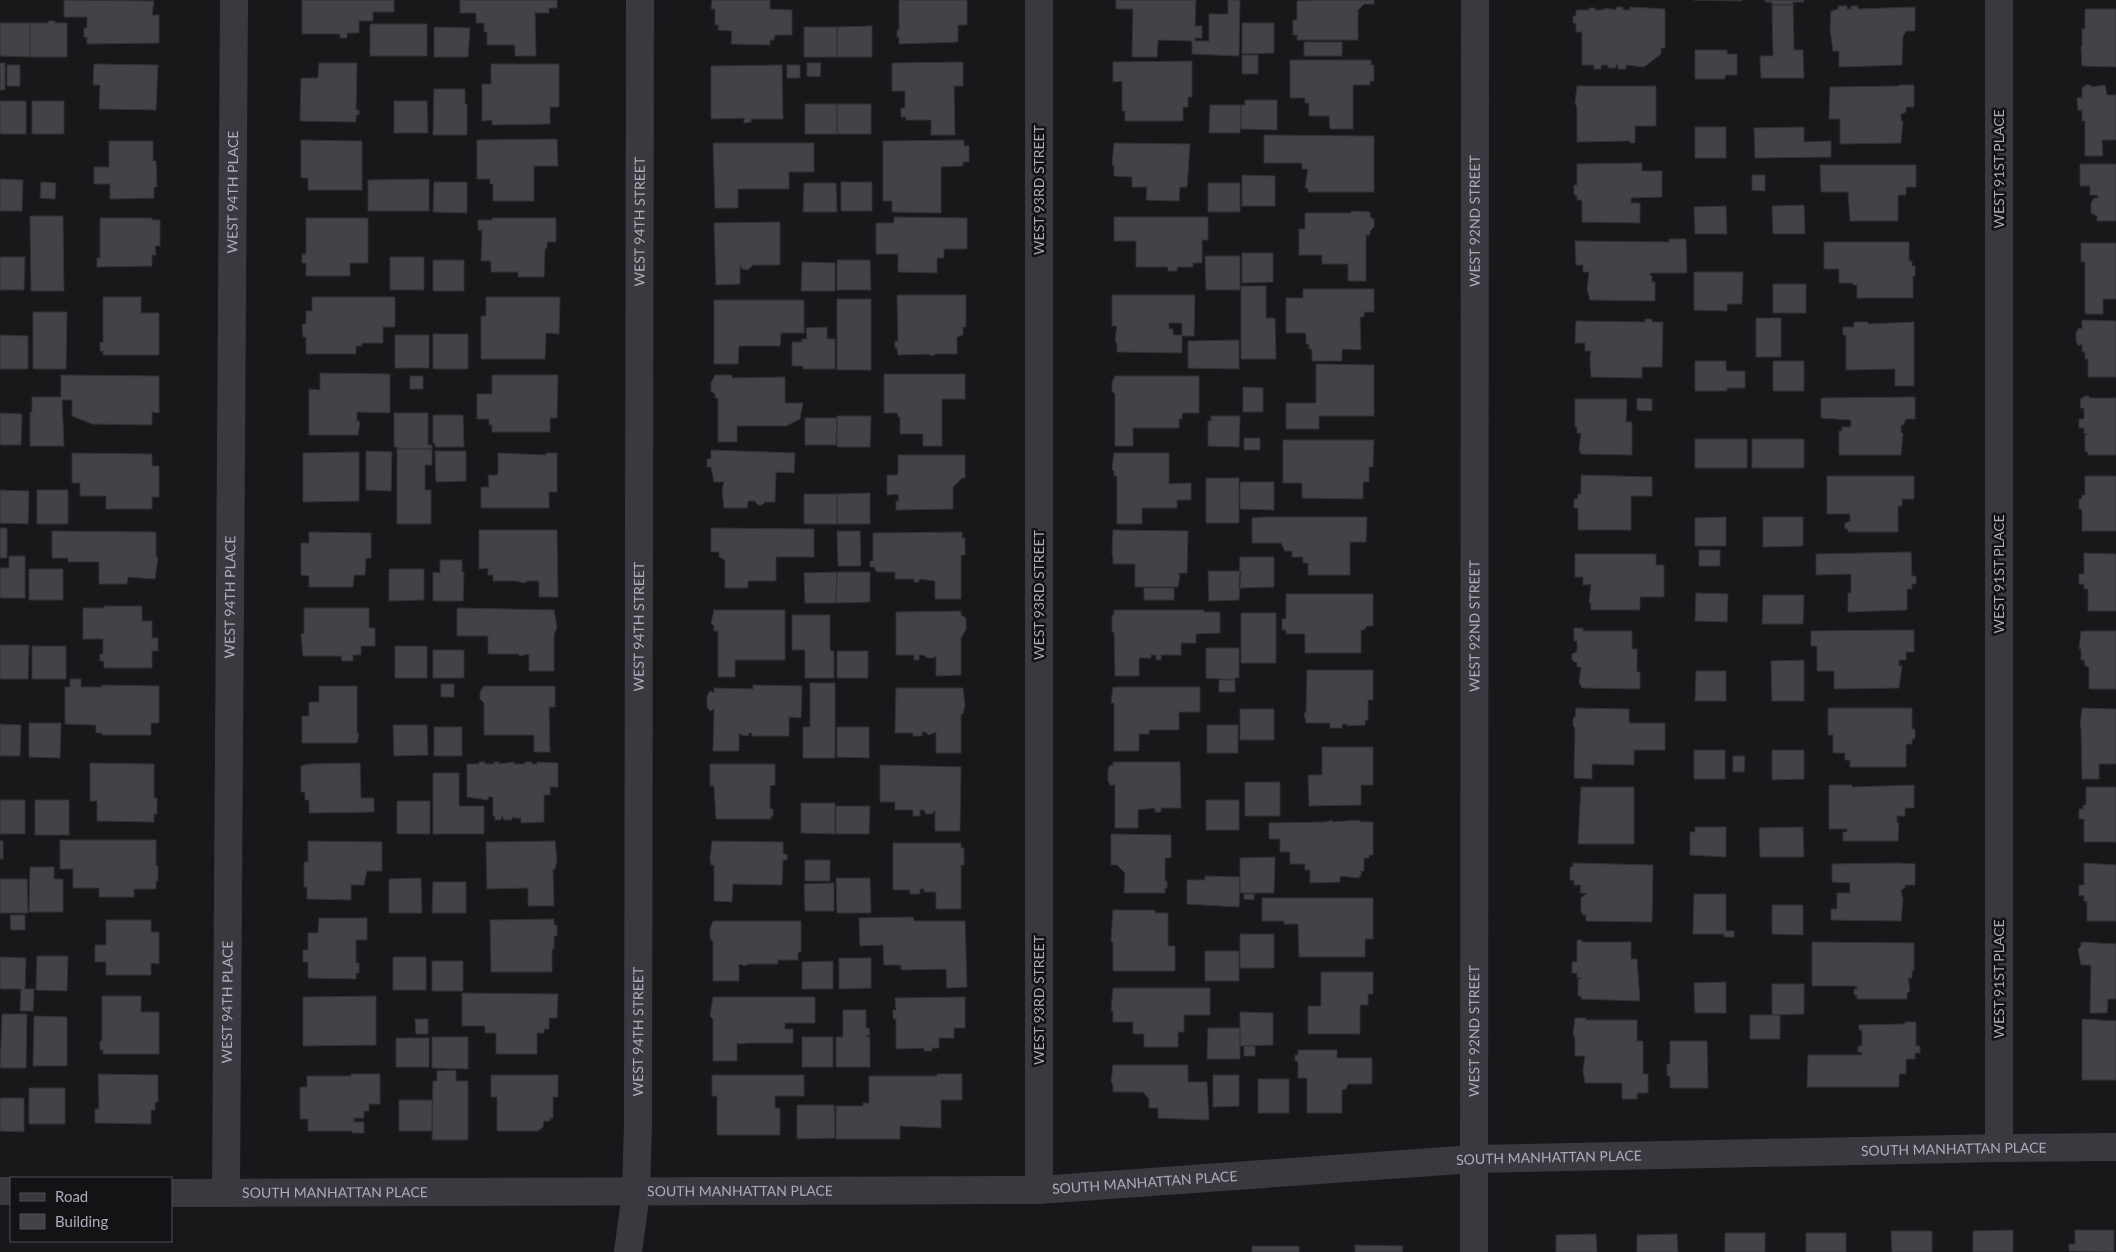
<svg xmlns="http://www.w3.org/2000/svg" width="2116" height="1252" font-family="Lato,sans-serif">
<style>
.building{fill:#424247;stroke:#323236;fill-rule:evenodd}
.lines{fill:none;stroke-linecap:round;stroke-linejoin:round}
.minor{stroke:#39393f;stroke-width:28}
.labels{text-anchor:middle;stroke-width:5;stroke-linejoin:round;paint-order:stroke}
.street-label{font-size:14px;fill:#aaadbb;stroke:#131315}
</style>
<rect width="100%" height="100%" fill="#18181a"/>
<!-- building -->
<path class="building" d="M 64,0 L 154,1 L 152,15 L 159,15 L 159,43 L 87,44 L 87,37 L 84,37 L 84,28 L 87,28 L 87,17 L 64,17 Z
M 302,0 L 394,0 L 394,12 L 373,12 L 373,21 L 359,21 L 359,33 L 347,33 L 347,38 L 340,38 L 340,34 L 302,34 Z
M 460,0 L 557,0 L 557,8 L 549,8 L 549,13 L 535,13 L 536,56 L 515,56 L 515,45 L 487,45 L 487,32 L 484,32 L 484,23 L 476,23 L 476,13 L 460,13 Z
M 712,0 L 770,0 L 770,9 L 792,10 L 792,35 L 775,35 L 774,40 L 770,40 L 770,45 L 731,44 L 732,31 L 718,30 L 719,25 L 715,25 L 715,9 L 711,9 Z
M 899,0 L 967,0 L 967,25 L 958,25 L 958,42 L 899,44 L 899,37 L 897,37 L 897,30 L 899,30 Z
M 1116,0 L 1196,0 L 1195,26 L 1202,26 L 1202,38 L 1195,38 L 1195,41 L 1209,41 L 1209,14 L 1228,14 L 1228,0 L 1240,0 L 1239,56 L 1192,54 L 1192,41 L 1158,40 L 1157,57 L 1132,57 L 1133,9 L 1116,9 Z
M 1316,0 L 1374,0 L 1374,4 L 1364,4 L 1358,10 L 1358,40 L 1297,40 L 1297,35 L 1293,35 L 1293,20 L 1297,20 L 1297,1 Z
M 1694,0 L 1742,0 L 1742,1 Z
M 1765,0 L 1804,0 L 1804,2 L 1793,2 L 1793,5 L 1772,5 L 1772,2 L 1765,2 Z
M 1772,5 L 1793,5 L 1794,50 L 1803,50 L 1804,78 L 1761,78 L 1760,56 L 1773,56 Z
M 1838,6 L 1847,6 L 1847,9 L 1851,9 L 1851,6 L 1858,6 L 1858,9 L 1915,7 L 1915,31 L 1906,31 L 1903,36 L 1902,65 L 1839,67 L 1839,51 L 1833,51 L 1830,29 L 1831,11 L 1838,9 Z
M 1616,7 L 1623,7 L 1623,10 L 1630,10 L 1630,7 L 1665,9 L 1665,48 L 1661,48 L 1661,54 L 1644,67 L 1626,65 L 1626,69 L 1618,69 L 1618,65 L 1616,65 L 1616,68 L 1608,68 L 1608,65 L 1601,65 L 1601,69 L 1594,69 L 1594,65 L 1582,65 L 1582,32 L 1576,32 L 1576,23 L 1573,23 L 1573,16 L 1576,16 L 1576,10 L 1589,10 L 1589,8 L 1595,8 L 1595,10 L 1604,10 L 1604,8 L 1616,10 Z
M 2085,9 L 2116,9 L 2116,67 L 2082,66 L 2081,47 L 2082,46 L 2082,28 L 2085,29 Z
M 49,21 L 55,21 L 55,23 L 67,23 L 67,57 L 30,57 L 30,23 L 48,23 Z
M 0,23 L 30,23 L 30,57 L 0,56 Z
M 1242,23 L 1274,23 L 1274,53 L 1242,54 Z
M 370,24 L 427,24 L 427,56 L 370,56 Z
M 872,26 L 872,57 L 837,57 L 837,27 Z
M 434,27 L 470,28 L 468,57 L 434,57 Z
M 804,27 L 837,27 L 837,57 L 804,57 Z
M 1304,42 L 1342,42 L 1342,56 L 1304,56 Z
M 1695,50 L 1727,50 L 1727,54 L 1737,54 L 1737,75 L 1725,75 L 1725,79 L 1695,79 Z
M 1242,55 L 1258,55 L 1258,74 L 1242,74 Z
M 1290,60 L 1371,60 L 1371,65 L 1374,65 L 1374,81 L 1370,81 L 1370,85 L 1353,85 L 1353,129 L 1330,129 L 1329,116 L 1309,116 L 1309,103 L 1305,103 L 1305,98 L 1290,98 Z
M 1192,61 L 1192,97 L 1188,97 L 1188,107 L 1183,107 L 1183,121 L 1125,121 L 1125,111 L 1122,111 L 1122,81 L 1113,82 L 1113,62 Z
M 963,62 L 963,86 L 954,86 L 955,135 L 931,135 L 931,120 L 906,120 L 906,117 L 901,117 L 901,108 L 905,108 L 905,91 L 892,91 L 892,63 Z
M 0,63 L 5,63 L 5,90 L 0,90 Z
M 319,63 L 357,63 L 356,110 L 359,110 L 359,115 L 356,115 L 356,122 L 300,121 L 301,78 L 318,78 Z
M 807,63 L 821,63 L 820,77 L 807,76 Z
M 94,64 L 158,65 L 156,110 L 99,109 L 100,85 L 93,85 Z
M 491,64 L 559,64 L 559,107 L 550,107 L 550,124 L 492,125 L 492,120 L 482,121 L 482,84 L 491,84 Z
M 7,65 L 20,65 L 20,86 L 7,86 Z
M 782,65 L 783,119 L 751,119 L 751,122 L 744,123 L 744,118 L 711,119 L 711,66 Z
M 787,65 L 800,65 L 800,78 L 787,78 Z
M 1899,85 L 1914,85 L 1914,107 L 1906,107 L 1906,112 L 1901,114 L 1901,121 L 1903,121 L 1901,143 L 1840,144 L 1840,119 L 1829,119 L 1830,87 L 1899,86 Z
M 2085,85 L 2091,85 L 2091,87 L 2105,85 L 2107,95 L 2116,95 L 2116,140 L 2102,140 L 2103,156 L 2085,156 L 2085,121 L 2082,121 L 2082,110 L 2078,110 L 2077,98 L 2082,98 L 2082,87 L 2085,87 Z
M 1577,86 L 1656,86 L 1656,126 L 1635,126 L 1635,143 L 1630,143 L 1630,141 L 1577,142 L 1577,107 L 1575,103 Z
M 434,89 L 465,89 L 465,104 L 467,104 L 467,135 L 433,135 Z
M 1245,100 L 1277,100 L 1277,130 L 1241,129 L 1241,105 L 1245,105 Z
M 0,101 L 26,101 L 26,134 L 0,134 Z
M 32,101 L 64,101 L 64,134 L 32,134 Z
M 394,101 L 427,101 L 428,133 L 394,133 Z
M 805,104 L 837,104 L 837,134 L 805,134 Z
M 837,104 L 871,104 L 871,134 L 837,134 Z
M 1210,105 L 1241,105 L 1240,133 L 1209,133 Z
M 1695,127 L 1726,127 L 1726,158 L 1695,158 Z
M 1804,127 L 1804,142 L 1831,141 L 1831,157 L 1755,158 L 1754,128 Z
M 1264,135 L 1374,136 L 1374,192 L 1308,192 L 1308,188 L 1305,188 L 1308,169 L 1302,169 L 1302,163 L 1264,163 Z
M 557,139 L 558,166 L 534,166 L 534,201 L 493,201 L 493,184 L 490,184 L 490,179 L 477,179 L 477,140 Z
M 301,140 L 362,141 L 362,190 L 308,190 L 308,178 L 301,178 Z
M 964,140 L 964,146 L 969,146 L 969,162 L 963,162 L 963,166 L 941,167 L 941,213 L 892,212 L 892,201 L 883,201 L 883,141 Z
M 109,141 L 153,141 L 153,161 L 156,161 L 157,187 L 154,187 L 154,198 L 110,199 L 110,184 L 94,184 L 94,167 L 109,167 Z
M 713,143 L 814,143 L 814,172 L 789,172 L 789,189 L 738,189 L 738,208 L 715,208 Z
M 1114,143 L 1190,144 L 1187,187 L 1180,187 L 1179,201 L 1146,200 L 1147,187 L 1132,187 L 1132,177 L 1114,176 L 1114,166 L 1112,165 Z
M 1642,163 L 1642,171 L 1662,171 L 1662,197 L 1631,198 L 1631,203 L 1640,203 L 1640,223 L 1582,222 L 1582,200 L 1577,200 L 1577,195 L 1574,195 L 1574,185 L 1577,185 L 1577,164 Z
M 2080,164 L 2116,164 L 2116,221 L 2097,221 L 2097,216 L 2091,213 L 2091,203 L 2094,198 L 2098,198 L 2098,195 L 2090,195 L 2090,186 L 2080,186 Z
M 1820,165 L 1916,165 L 1916,187 L 1906,187 L 1906,195 L 1898,195 L 1898,221 L 1850,221 L 1848,192 L 1821,192 Z
M 1242,175 L 1275,176 L 1275,206 L 1242,206 Z
M 1752,175 L 1765,175 L 1765,191 L 1752,190 Z
M 0,179 L 23,180 L 22,211 L 0,211 Z
M 429,179 L 429,211 L 368,211 L 368,180 Z
M 41,182 L 56,183 L 55,199 L 40,198 Z
M 434,182 L 467,182 L 467,213 L 433,212 Z
M 841,182 L 872,182 L 872,211 L 841,211 Z
M 804,183 L 836,183 L 837,212 L 803,212 Z
M 1208,183 L 1240,183 L 1240,212 L 1208,212 Z
M 1804,205 L 1805,234 L 1773,234 L 1772,206 Z
M 1726,206 L 1727,234 L 1695,234 L 1694,207 Z
M 1351,211 L 1370,212 L 1370,217 L 1374,219 L 1374,227 L 1370,231 L 1370,235 L 1366,235 L 1366,281 L 1348,281 L 1348,264 L 1322,264 L 1322,255 L 1299,255 L 1299,229 L 1305,229 L 1305,213 L 1351,213 Z
M 30,216 L 63,216 L 64,291 L 31,291 Z
M 894,217 L 967,218 L 967,249 L 944,249 L 944,258 L 937,258 L 937,273 L 898,272 L 898,254 L 876,254 L 876,223 L 894,223 Z
M 1114,217 L 1208,217 L 1208,240 L 1202,240 L 1202,263 L 1193,263 L 1193,267 L 1177,267 L 1177,271 L 1168,271 L 1168,267 L 1136,267 L 1136,241 L 1114,241 Z
M 100,218 L 152,218 L 152,220 L 160,220 L 160,246 L 155,246 L 156,255 L 152,255 L 152,266 L 97,267 L 97,258 L 100,258 Z
M 306,218 L 368,218 L 368,263 L 350,263 L 350,276 L 306,276 L 306,263 L 302,263 L 302,254 L 306,254 Z
M 492,218 L 556,218 L 556,242 L 547,242 L 547,248 L 545,249 L 544,277 L 518,277 L 518,272 L 491,272 L 491,261 L 481,261 L 482,230 L 478,230 L 478,220 L 492,220 Z
M 780,222 L 780,265 L 753,265 L 748,270 L 742,269 L 740,265 L 740,284 L 716,285 L 714,223 Z
M 1669,239 L 1686,239 L 1687,273 L 1650,273 L 1650,276 L 1652,276 L 1652,282 L 1650,282 L 1655,282 L 1655,301 L 1590,300 L 1587,289 L 1589,272 L 1583,272 L 1583,265 L 1576,265 L 1575,241 L 1669,242 Z
M 1824,242 L 1909,242 L 1909,261 L 1912,261 L 1912,266 L 1915,266 L 1915,276 L 1913,276 L 1913,298 L 1857,298 L 1857,285 L 1853,285 L 1853,283 L 1839,283 L 1839,269 L 1824,269 Z
M 2081,243 L 2116,243 L 2116,299 L 2103,299 L 2103,314 L 2085,314 L 2085,262 L 2081,262 Z
M 1242,253 L 1273,253 L 1273,282 L 1242,283 Z
M 1205,256 L 1240,256 L 1240,290 L 1206,290 Z
M 0,257 L 25,257 L 24,290 L 0,290 Z
M 390,257 L 424,257 L 424,290 L 390,290 Z
M 433,260 L 464,260 L 464,291 L 433,291 Z
M 837,260 L 870,260 L 871,290 L 837,290 Z
M 802,262 L 835,263 L 835,291 L 801,291 Z
M 1694,272 L 1743,272 L 1742,304 L 1727,304 L 1727,311 L 1694,310 Z
M 1773,284 L 1806,284 L 1806,313 L 1773,313 Z
M 1241,286 L 1266,286 L 1266,318 L 1275,318 L 1276,359 L 1241,359 Z
M 1303,289 L 1374,289 L 1374,312 L 1364,312 L 1364,317 L 1360,317 L 1361,350 L 1342,349 L 1342,361 L 1312,361 L 1312,349 L 1309,349 L 1309,344 L 1306,344 L 1306,333 L 1286,333 L 1286,298 L 1303,298 Z
M 897,295 L 966,295 L 966,327 L 963,327 L 963,335 L 957,337 L 957,354 L 935,354 L 933,356 L 927,354 L 898,355 L 897,348 L 895,348 L 895,341 L 898,341 Z
M 1112,295 L 1195,295 L 1194,336 L 1182,336 L 1182,353 L 1117,352 L 1117,344 L 1115,340 L 1117,326 L 1112,326 ZM 1169,323 L 1182,323 L 1182,335 L 1173,335 L 1173,329 L 1169,329 Z
M 103,297 L 141,297 L 141,313 L 159,313 L 159,355 L 103,355 L 103,351 L 100,351 L 100,342 L 103,343 Z
M 312,297 L 395,297 L 395,327 L 383,327 L 383,343 L 362,343 L 362,346 L 356,346 L 356,354 L 306,354 L 306,337 L 303,337 L 302,324 L 306,324 L 306,311 L 312,311 Z
M 486,297 L 560,297 L 559,334 L 546,333 L 545,359 L 481,359 L 481,316 L 486,316 Z
M 837,299 L 871,299 L 871,370 L 837,370 Z
M 714,300 L 804,300 L 804,333 L 781,333 L 780,346 L 739,346 L 738,364 L 714,364 Z
M 33,312 L 67,312 L 66,369 L 33,369 Z
M 1756,318 L 1781,318 L 1781,357 L 1756,357 Z
M 1645,319 L 1652,319 L 1652,322 L 1663,322 L 1662,367 L 1642,367 L 1642,378 L 1591,377 L 1590,358 L 1591,351 L 1585,351 L 1585,343 L 1575,343 L 1576,321 L 1645,322 Z
M 2082,320 L 2116,321 L 2116,377 L 2088,377 L 2088,359 L 2085,359 L 2085,352 L 2082,352 L 2082,344 L 2078,346 L 2076,340 L 2076,332 L 2079,328 L 2082,329 Z
M 1854,322 L 1868,322 L 1868,324 L 1914,322 L 1914,386 L 1895,386 L 1895,369 L 1846,370 L 1846,335 L 1843,335 L 1843,327 L 1854,327 Z
M 827,327 L 827,339 L 835,339 L 835,369 L 803,369 L 803,366 L 792,366 L 792,342 L 802,342 L 802,339 L 807,339 L 806,328 Z
M 433,334 L 468,334 L 468,369 L 433,369 Z
M 0,335 L 28,336 L 28,369 L 0,369 Z
M 395,335 L 429,335 L 429,368 L 395,368 Z
M 1239,340 L 1239,369 L 1188,368 L 1188,341 Z
M 1695,361 L 1726,361 L 1726,371 L 1745,371 L 1745,388 L 1727,388 L 1727,391 L 1695,391 Z
M 1773,361 L 1804,361 L 1804,391 L 1773,391 Z
M 1316,364 L 1374,365 L 1374,416 L 1319,416 L 1319,429 L 1286,429 L 1286,403 L 1316,403 Z
M 320,373 L 390,374 L 390,413 L 357,412 L 357,421 L 360,421 L 358,435 L 309,435 L 309,389 L 320,390 Z
M 884,374 L 965,374 L 965,399 L 942,399 L 942,446 L 923,446 L 923,434 L 900,434 L 900,417 L 898,417 L 898,413 L 884,413 Z
M 61,375 L 159,376 L 159,413 L 152,412 L 152,425 L 92,424 L 72,416 L 72,400 L 62,400 L 64,446 L 30,446 L 30,412 L 32,412 L 32,397 L 61,397 Z
M 492,375 L 558,375 L 557,418 L 550,418 L 550,432 L 492,432 L 492,425 L 489,425 L 489,419 L 477,419 L 477,394 L 492,394 Z
M 715,375 L 732,375 L 732,378 L 785,377 L 785,403 L 803,403 L 800,419 L 786,426 L 737,426 L 737,442 L 718,442 L 718,398 L 715,398 L 715,394 L 711,391 L 711,383 Z
M 410,376 L 423,376 L 423,389 L 410,389 Z
M 1115,376 L 1199,376 L 1199,413 L 1182,413 L 1182,419 L 1179,419 L 1179,428 L 1133,428 L 1133,446 L 1115,446 L 1115,394 L 1112,391 L 1112,382 Z
M 1243,387 L 1263,388 L 1263,412 L 1243,412 Z
M 2084,396 L 2089,396 L 2089,398 L 2116,398 L 2116,455 L 2088,455 L 2088,452 L 2085,452 L 2085,435 L 2088,434 L 2084,434 L 2084,428 L 2079,428 L 2079,419 L 2084,419 L 2084,408 L 2080,408 L 2081,398 L 2084,398 Z
M 1915,397 L 1915,419 L 1906,419 L 1903,425 L 1901,425 L 1901,432 L 1903,434 L 1901,455 L 1839,455 L 1839,431 L 1842,431 L 1842,427 L 1851,427 L 1851,420 L 1821,418 L 1821,398 Z
M 1637,398 L 1652,399 L 1652,411 L 1637,410 Z
M 1575,399 L 1627,399 L 1626,422 L 1632,422 L 1632,455 L 1581,454 L 1579,449 L 1581,433 L 1577,433 L 1577,427 L 1575,427 Z
M 0,413 L 22,414 L 21,445 L 0,445 Z
M 394,413 L 428,413 L 428,445 L 432,445 L 432,449 L 397,449 L 397,447 L 394,447 Z
M 433,415 L 463,415 L 464,447 L 435,447 L 435,443 L 433,443 Z
M 837,416 L 871,416 L 870,447 L 837,447 Z
M 837,416 L 836,445 L 805,445 L 805,418 L 836,418 Z
M 1211,416 L 1240,416 L 1239,447 L 1208,446 L 1208,421 L 1211,421 Z
M 1244,438 L 1260,438 L 1260,450 L 1244,450 Z
M 1695,439 L 1747,439 L 1747,468 L 1695,468 Z
M 1752,439 L 1804,439 L 1804,468 L 1752,468 Z
M 1283,440 L 1374,440 L 1373,467 L 1369,467 L 1369,482 L 1363,482 L 1363,499 L 1302,498 L 1302,483 L 1283,483 Z
M 397,449 L 432,449 L 432,465 L 425,465 L 425,490 L 431,490 L 431,524 L 397,524 Z
M 711,450 L 795,453 L 794,473 L 776,472 L 775,502 L 765,502 L 762,505 L 758,505 L 755,501 L 748,501 L 747,508 L 724,508 L 722,490 L 724,482 L 714,482 L 711,467 L 707,467 L 707,459 L 711,459 Z
M 366,451 L 392,452 L 391,491 L 366,490 Z
M 435,451 L 466,451 L 466,481 L 436,482 Z
M 359,452 L 359,501 L 303,502 L 303,453 Z
M 72,453 L 152,454 L 152,466 L 159,466 L 159,497 L 152,497 L 152,509 L 106,509 L 106,496 L 80,496 L 80,483 L 72,483 Z
M 498,453 L 546,455 L 546,453 L 557,453 L 557,492 L 549,492 L 549,508 L 481,508 L 481,487 L 489,487 L 488,475 L 498,475 Z
M 1114,453 L 1169,453 L 1169,484 L 1191,483 L 1191,500 L 1177,500 L 1177,508 L 1142,508 L 1142,524 L 1117,524 L 1117,476 L 1114,476 L 1114,471 L 1112,469 Z
M 898,455 L 965,455 L 965,478 L 962,478 L 953,487 L 953,509 L 896,510 L 896,501 L 899,501 L 898,494 L 887,495 L 887,475 L 898,475 Z
M 1581,475 L 1652,477 L 1652,496 L 1631,496 L 1631,530 L 1578,530 L 1578,508 L 1574,508 L 1574,499 L 1578,499 L 1578,494 L 1581,494 Z
M 1827,476 L 1914,476 L 1914,499 L 1902,499 L 1902,506 L 1898,506 L 1898,532 L 1848,532 L 1848,529 L 1845,529 L 1845,523 L 1850,521 L 1850,514 L 1827,514 Z
M 2085,476 L 2116,476 L 2116,531 L 2082,531 L 2082,509 L 2079,509 L 2079,499 L 2082,499 L 2082,495 L 2085,495 Z
M 1206,478 L 1239,478 L 1239,523 L 1206,523 Z
M 1240,482 L 1274,482 L 1274,510 L 1240,509 Z
M 0,490 L 29,491 L 28,524 L 0,523 Z
M 37,490 L 68,490 L 68,524 L 37,524 Z
M 870,493 L 870,524 L 837,524 L 837,494 Z
M 804,494 L 837,494 L 837,524 L 804,524 Z
M 1264,517 L 1367,517 L 1366,542 L 1350,542 L 1350,575 L 1308,575 L 1308,563 L 1303,563 L 1303,557 L 1292,557 L 1292,551 L 1285,551 L 1281,543 L 1252,543 L 1252,518 Z
M 1726,517 L 1726,546 L 1695,546 L 1695,518 Z
M 1763,517 L 1803,517 L 1803,546 L 1763,547 Z
M 0,528 L 7,528 L 7,558 L 0,558 Z
M 711,528 L 814,529 L 814,557 L 776,557 L 776,581 L 748,581 L 748,588 L 725,588 L 725,560 L 719,557 L 719,552 L 711,552 Z
M 479,530 L 557,530 L 558,597 L 539,597 L 539,581 L 527,581 L 525,583 L 516,581 L 493,581 L 493,575 L 488,575 L 488,568 L 479,569 Z
M 1113,530 L 1188,531 L 1187,573 L 1178,573 L 1180,576 L 1178,587 L 1135,587 L 1135,564 L 1113,564 L 1113,555 L 1112,555 Z
M 52,531 L 156,532 L 156,557 L 158,557 L 155,579 L 128,577 L 127,584 L 99,584 L 99,562 L 68,562 L 68,558 L 52,558 Z
M 837,531 L 860,531 L 861,566 L 838,566 Z
M 309,532 L 371,533 L 371,558 L 366,558 L 365,575 L 354,575 L 353,587 L 309,587 L 309,576 L 301,575 L 301,543 L 309,543 Z
M 962,532 L 962,538 L 965,538 L 965,555 L 961,555 L 961,599 L 935,599 L 935,581 L 919,579 L 919,582 L 914,582 L 914,579 L 895,579 L 895,572 L 877,572 L 874,567 L 870,567 L 870,561 L 873,561 L 873,533 Z
M 1699,550 L 1720,550 L 1720,566 L 1699,566 Z
M 1911,552 L 1912,576 L 1916,576 L 1916,584 L 1912,584 L 1912,589 L 1907,589 L 1907,610 L 1848,612 L 1848,593 L 1851,593 L 1851,574 L 1816,575 L 1816,554 Z
M 2084,553 L 2116,554 L 2116,611 L 2088,611 L 2088,589 L 2084,589 L 2084,584 L 2079,584 L 2079,574 L 2084,574 Z
M 1575,554 L 1656,554 L 1656,565 L 1664,565 L 1664,597 L 1640,597 L 1640,610 L 1591,610 L 1591,604 L 1589,602 L 1591,584 L 1583,585 L 1583,577 L 1575,577 Z
M 9,556 L 25,556 L 25,598 L 0,598 L 0,568 L 9,568 Z
M 1240,557 L 1274,557 L 1274,587 L 1239,588 Z
M 440,560 L 462,560 L 462,572 L 464,572 L 463,601 L 433,601 L 433,572 L 440,573 Z
M 29,569 L 63,569 L 63,600 L 29,600 Z
M 389,569 L 424,569 L 424,600 L 389,601 Z
M 1208,571 L 1241,571 L 1239,600 L 1209,601 Z
M 837,572 L 836,603 L 805,603 L 804,573 Z
M 837,572 L 870,572 L 870,602 L 836,603 Z
M 1144,588 L 1174,588 L 1174,600 L 1144,600 Z
M 1696,593 L 1728,594 L 1727,622 L 1695,621 Z
M 1286,594 L 1373,594 L 1373,626 L 1367,626 L 1364,630 L 1361,630 L 1361,653 L 1305,653 L 1305,634 L 1286,634 L 1286,630 L 1282,630 L 1282,619 L 1286,619 Z
M 1763,595 L 1804,595 L 1803,624 L 1762,624 Z
M 104,606 L 142,606 L 142,621 L 152,621 L 152,638 L 158,638 L 158,651 L 152,651 L 152,668 L 104,668 L 104,661 L 100,661 L 100,654 L 103,654 L 103,639 L 83,639 L 83,608 L 104,608 Z
M 304,608 L 369,608 L 369,628 L 375,628 L 375,646 L 361,646 L 361,655 L 353,655 L 353,661 L 342,661 L 341,656 L 303,656 L 301,634 L 304,634 Z
M 457,608 L 554,610 L 557,627 L 554,635 L 554,671 L 529,671 L 529,654 L 520,656 L 518,654 L 488,654 L 488,636 L 457,636 Z
M 714,610 L 785,610 L 785,660 L 735,660 L 735,677 L 718,677 L 718,631 L 714,631 L 714,626 L 711,623 Z
M 1114,610 L 1204,610 L 1204,612 L 1220,612 L 1220,633 L 1196,634 L 1196,643 L 1181,643 L 1181,655 L 1161,655 L 1161,660 L 1156,660 L 1156,655 L 1151,655 L 1151,658 L 1139,658 L 1139,676 L 1115,676 L 1114,632 L 1112,632 L 1112,615 L 1114,615 Z
M 961,611 L 961,615 L 966,618 L 966,629 L 961,638 L 961,675 L 936,676 L 936,656 L 933,658 L 927,658 L 924,655 L 919,655 L 919,660 L 914,660 L 914,655 L 896,655 L 896,612 Z
M 1241,613 L 1276,613 L 1276,663 L 1241,663 Z
M 792,615 L 830,615 L 830,651 L 834,651 L 834,678 L 805,678 L 805,650 L 792,650 Z
M 1574,628 L 1583,628 L 1583,631 L 1632,631 L 1632,649 L 1637,649 L 1637,672 L 1640,672 L 1640,689 L 1582,688 L 1579,682 L 1581,667 L 1577,667 L 1577,662 L 1574,662 L 1572,659 L 1572,654 L 1577,652 L 1577,641 L 1574,641 Z
M 1898,630 L 1914,630 L 1914,652 L 1906,652 L 1906,660 L 1899,660 L 1899,666 L 1902,666 L 1899,688 L 1834,689 L 1834,671 L 1817,671 L 1817,646 L 1811,646 L 1811,631 Z
M 2081,631 L 2116,631 L 2116,689 L 2089,689 L 2089,667 L 2085,666 L 2084,660 L 2081,660 L 2081,649 L 2079,649 Z
M 0,645 L 29,645 L 28,679 L 0,679 Z
M 32,646 L 66,646 L 66,679 L 32,679 Z
M 395,646 L 427,646 L 427,678 L 395,678 Z
M 1206,648 L 1239,648 L 1239,678 L 1235,678 L 1235,680 L 1206,678 Z
M 433,650 L 464,650 L 464,678 L 433,678 Z
M 837,651 L 868,651 L 868,678 L 837,678 Z
M 1804,660 L 1804,701 L 1772,701 L 1771,661 Z
M 1307,670 L 1373,670 L 1373,700 L 1368,700 L 1368,720 L 1365,720 L 1365,725 L 1347,726 L 1347,724 L 1342,724 L 1342,728 L 1330,728 L 1330,723 L 1306,723 L 1304,713 L 1306,713 Z
M 1696,671 L 1726,671 L 1726,701 L 1695,701 Z
M 70,679 L 81,679 L 81,687 L 102,687 L 102,685 L 159,686 L 159,723 L 151,723 L 151,735 L 102,735 L 102,733 L 96,733 L 96,725 L 65,724 L 65,687 L 70,687 Z
M 1219,680 L 1235,680 L 1235,692 L 1219,692 Z
M 810,683 L 835,683 L 835,758 L 803,758 L 803,727 L 810,727 Z
M 441,684 L 454,684 L 454,697 L 441,697 Z
M 753,685 L 802,686 L 801,718 L 789,717 L 789,736 L 752,736 L 752,733 L 749,733 L 748,736 L 741,735 L 739,733 L 739,751 L 713,751 L 714,709 L 710,711 L 707,707 L 707,696 L 710,691 L 714,693 L 714,688 L 753,689 Z
M 319,686 L 357,686 L 357,733 L 359,733 L 357,743 L 302,743 L 302,716 L 309,716 L 309,702 L 319,702 Z
M 484,686 L 555,686 L 555,707 L 549,707 L 550,752 L 534,752 L 534,735 L 484,735 L 484,703 L 480,699 L 480,692 Z
M 1113,687 L 1200,687 L 1200,712 L 1179,712 L 1179,730 L 1149,730 L 1149,734 L 1139,734 L 1139,751 L 1114,751 L 1114,703 L 1111,703 Z
M 896,688 L 963,688 L 965,705 L 963,714 L 961,714 L 961,753 L 936,753 L 936,732 L 929,735 L 925,732 L 922,732 L 922,736 L 913,736 L 913,733 L 895,733 Z
M 1576,708 L 1629,709 L 1629,723 L 1665,723 L 1665,750 L 1634,750 L 1634,765 L 1592,764 L 1592,779 L 1574,778 L 1575,728 L 1573,726 L 1573,719 L 1575,717 Z
M 1828,708 L 1912,708 L 1912,729 L 1915,729 L 1915,739 L 1912,739 L 1912,744 L 1906,744 L 1906,767 L 1850,767 L 1850,760 L 1845,760 L 1845,753 L 1833,753 L 1833,735 L 1828,735 Z
M 2082,708 L 2116,709 L 2116,764 L 2099,764 L 2099,779 L 2082,779 L 2081,727 L 2080,727 Z
M 1240,709 L 1274,709 L 1274,740 L 1240,740 Z
M 29,723 L 61,723 L 60,758 L 29,757 Z
M 0,724 L 21,725 L 20,756 L 0,756 Z
M 393,725 L 427,725 L 428,755 L 394,756 Z
M 1207,725 L 1238,725 L 1238,753 L 1207,753 Z
M 434,727 L 462,727 L 462,756 L 434,756 Z
M 837,727 L 869,727 L 869,758 L 837,757 Z
M 1322,747 L 1373,747 L 1373,785 L 1361,785 L 1361,805 L 1309,806 L 1308,775 L 1322,775 Z
M 1694,750 L 1725,750 L 1725,779 L 1694,779 Z
M 1772,750 L 1804,750 L 1804,779 L 1772,780 Z
M 1733,756 L 1745,756 L 1744,772 L 1733,772 Z
M 479,762 L 485,762 L 485,764 L 494,764 L 494,762 L 499,762 L 499,764 L 514,762 L 514,764 L 525,764 L 525,762 L 532,762 L 532,764 L 537,764 L 537,762 L 558,763 L 558,787 L 550,787 L 550,795 L 544,795 L 544,822 L 521,823 L 521,818 L 514,818 L 514,816 L 511,820 L 504,820 L 502,816 L 501,820 L 495,820 L 495,816 L 493,816 L 493,797 L 488,797 L 488,800 L 467,797 L 467,764 L 479,764 Z
M 1113,762 L 1180,762 L 1181,808 L 1161,808 L 1161,812 L 1155,812 L 1155,808 L 1138,810 L 1138,828 L 1115,828 L 1115,784 L 1111,786 L 1108,781 L 1108,770 L 1110,765 L 1113,766 Z
M 90,763 L 154,764 L 154,798 L 157,798 L 157,814 L 154,814 L 154,822 L 97,821 L 97,801 L 90,801 Z
M 360,763 L 361,798 L 374,798 L 374,812 L 309,813 L 309,800 L 305,800 L 305,792 L 301,792 L 301,766 L 309,764 Z
M 710,764 L 775,764 L 775,785 L 770,786 L 770,809 L 773,809 L 773,816 L 771,816 L 771,819 L 716,819 L 714,786 L 710,786 Z
M 880,765 L 961,767 L 960,831 L 935,831 L 935,810 L 932,814 L 926,814 L 924,810 L 920,810 L 920,816 L 913,816 L 913,810 L 895,810 L 895,802 L 880,802 Z
M 433,773 L 459,773 L 459,806 L 484,806 L 484,834 L 433,834 Z
M 1245,782 L 1280,782 L 1280,816 L 1245,816 Z
M 1829,785 L 1852,785 L 1852,787 L 1914,785 L 1914,808 L 1905,808 L 1905,816 L 1897,816 L 1897,823 L 1899,823 L 1898,841 L 1843,841 L 1843,832 L 1847,832 L 1847,829 L 1829,829 Z
M 1581,787 L 1634,787 L 1634,844 L 1578,844 Z
M 2086,787 L 2116,787 L 2116,842 L 2084,842 L 2084,819 L 2079,819 L 2079,809 L 2083,809 L 2083,805 L 2086,805 Z
M 0,800 L 25,800 L 25,834 L 0,834 Z
M 35,800 L 69,800 L 69,835 L 35,835 Z
M 1206,800 L 1239,800 L 1239,830 L 1206,830 Z
M 397,801 L 430,801 L 430,834 L 397,834 Z
M 801,803 L 835,803 L 835,834 L 801,833 Z
M 836,806 L 870,806 L 869,834 L 836,834 Z
M 1332,820 L 1332,822 L 1360,820 L 1360,822 L 1373,822 L 1373,855 L 1369,855 L 1369,858 L 1364,858 L 1364,871 L 1361,871 L 1361,876 L 1359,876 L 1359,878 L 1340,876 L 1340,882 L 1310,883 L 1310,870 L 1305,870 L 1305,864 L 1290,864 L 1290,852 L 1280,852 L 1280,839 L 1269,839 L 1269,823 L 1326,822 Z
M 1695,827 L 1726,827 L 1726,857 L 1690,855 L 1690,832 L 1695,832 Z
M 1803,827 L 1804,857 L 1760,857 L 1759,828 Z
M 1111,834 L 1171,835 L 1171,858 L 1165,858 L 1165,881 L 1167,881 L 1167,888 L 1165,888 L 1165,893 L 1124,893 L 1125,873 L 1117,865 L 1111,865 Z
M 60,840 L 156,840 L 156,866 L 158,866 L 158,881 L 156,881 L 156,889 L 134,889 L 134,897 L 99,897 L 99,888 L 73,888 L 73,869 L 60,869 Z
M 0,841 L 3,841 L 3,859 L 0,859 Z
M 308,841 L 382,842 L 382,871 L 367,871 L 364,885 L 351,885 L 351,900 L 307,899 L 307,887 L 304,887 L 304,862 L 308,862 Z
M 555,841 L 557,860 L 555,869 L 553,869 L 554,906 L 528,906 L 528,888 L 487,889 L 486,842 Z
M 712,841 L 783,842 L 783,854 L 787,854 L 787,860 L 783,860 L 782,885 L 733,884 L 732,902 L 714,901 L 714,865 L 711,865 L 710,858 Z
M 893,843 L 961,843 L 961,848 L 964,848 L 964,865 L 961,865 L 961,909 L 936,909 L 936,892 L 924,892 L 924,889 L 920,889 L 920,894 L 910,894 L 910,890 L 893,890 Z
M 1275,857 L 1274,893 L 1240,893 L 1240,858 Z
M 805,860 L 830,860 L 830,881 L 805,881 Z
M 1573,863 L 1653,865 L 1652,922 L 1586,921 L 1586,915 L 1583,915 L 1581,911 L 1581,898 L 1587,893 L 1580,893 L 1581,885 L 1574,885 L 1574,880 L 1570,880 L 1570,867 L 1573,867 Z
M 1899,863 L 1915,864 L 1915,885 L 1905,885 L 1905,888 L 1901,890 L 1903,900 L 1901,921 L 1831,920 L 1831,909 L 1837,909 L 1837,893 L 1850,893 L 1850,883 L 1832,882 L 1832,864 Z
M 2084,863 L 2116,865 L 2116,921 L 2087,921 L 2087,901 L 2084,901 L 2084,895 L 2079,896 L 2079,885 L 2084,885 Z
M 30,867 L 54,867 L 54,879 L 63,879 L 63,912 L 29,912 Z
M 1205,876 L 1240,877 L 1239,907 L 1187,904 L 1187,880 L 1205,880 Z
M 421,878 L 422,913 L 389,913 L 389,879 Z
M 836,878 L 870,878 L 871,913 L 837,913 Z
M 0,879 L 27,879 L 28,913 L 0,913 Z
M 433,882 L 466,882 L 466,913 L 432,913 Z
M 834,883 L 834,911 L 805,911 L 804,884 Z
M 1244,894 L 1254,894 L 1254,900 L 1244,899 Z
M 1694,894 L 1726,894 L 1726,931 L 1734,931 L 1734,937 L 1724,937 L 1724,934 L 1693,934 Z
M 1262,898 L 1373,898 L 1373,939 L 1365,939 L 1365,957 L 1299,957 L 1298,924 L 1284,924 L 1284,921 L 1262,921 Z
M 1772,905 L 1803,905 L 1803,935 L 1772,934 Z
M 1113,910 L 1155,910 L 1155,913 L 1168,913 L 1168,946 L 1175,946 L 1175,971 L 1113,971 L 1113,942 L 1111,942 Z
M 10,915 L 25,915 L 25,930 L 11,930 Z
M 913,917 L 914,921 L 965,921 L 967,987 L 947,988 L 946,969 L 901,970 L 901,965 L 884,965 L 883,945 L 860,946 L 859,918 Z
M 319,918 L 367,918 L 367,940 L 356,940 L 356,963 L 359,963 L 359,973 L 356,973 L 356,979 L 308,978 L 308,962 L 303,962 L 303,950 L 308,950 L 308,933 L 318,933 Z
M 554,919 L 554,925 L 557,925 L 557,936 L 554,936 L 554,949 L 552,949 L 552,972 L 491,972 L 490,920 Z
M 106,920 L 151,920 L 151,932 L 159,932 L 159,964 L 151,963 L 151,975 L 106,975 L 106,962 L 95,962 L 95,945 L 106,945 Z
M 713,921 L 801,921 L 801,952 L 798,952 L 798,960 L 778,960 L 778,964 L 748,964 L 746,966 L 739,964 L 739,981 L 713,981 L 713,942 L 710,938 L 710,929 Z
M 1240,934 L 1274,934 L 1274,968 L 1240,968 Z
M 1577,940 L 1582,940 L 1582,942 L 1631,942 L 1631,959 L 1637,959 L 1640,1001 L 1581,999 L 1581,996 L 1578,996 L 1578,979 L 1581,979 L 1581,978 L 1577,978 L 1577,973 L 1572,973 L 1572,962 L 1577,962 Z
M 1812,942 L 1914,943 L 1914,971 L 1912,971 L 1912,978 L 1908,978 L 1910,991 L 1907,993 L 1907,999 L 1857,999 L 1857,995 L 1854,995 L 1854,989 L 1857,989 L 1857,986 L 1812,986 Z
M 2081,942 L 2116,944 L 2116,999 L 2108,999 L 2107,1013 L 2090,1013 L 2091,965 L 2081,965 L 2078,949 L 2081,946 Z
M 1205,951 L 1239,951 L 1239,981 L 1205,981 Z
M 37,956 L 68,956 L 67,991 L 36,990 Z
M 0,957 L 26,958 L 25,989 L 34,989 L 33,1011 L 20,1011 L 21,989 L 0,989 Z
M 393,957 L 426,957 L 426,990 L 393,990 Z
M 839,958 L 871,958 L 871,988 L 839,989 Z
M 432,961 L 463,961 L 463,991 L 432,991 Z
M 833,961 L 833,989 L 802,989 L 802,962 Z
M 1321,972 L 1373,972 L 1373,994 L 1368,994 L 1368,1005 L 1360,1005 L 1360,1034 L 1308,1034 L 1308,1006 L 1321,1006 Z
M 1726,982 L 1726,1013 L 1695,1013 L 1694,983 Z
M 1772,984 L 1804,984 L 1804,1014 L 1772,1015 Z
M 1113,988 L 1210,988 L 1210,1015 L 1184,1015 L 1184,1032 L 1178,1032 L 1178,1047 L 1144,1047 L 1144,1034 L 1133,1034 L 1133,1022 L 1113,1022 L 1113,1011 L 1111,1011 Z
M 462,993 L 558,994 L 557,1018 L 549,1018 L 549,1029 L 544,1029 L 544,1033 L 537,1033 L 537,1054 L 496,1054 L 496,1033 L 485,1033 L 485,1026 L 462,1026 Z
M 102,996 L 141,996 L 141,1012 L 159,1012 L 159,1054 L 103,1054 L 103,1050 L 100,1050 L 100,1041 L 102,1041 Z
M 376,996 L 376,1045 L 303,1046 L 303,997 Z
M 713,997 L 815,997 L 815,1023 L 785,1023 L 785,1029 L 793,1029 L 793,1043 L 748,1043 L 740,1044 L 737,1043 L 737,1061 L 713,1061 L 713,1019 L 710,1016 Z
M 965,997 L 965,1028 L 954,1028 L 954,1038 L 939,1038 L 939,1048 L 932,1048 L 932,1051 L 924,1051 L 924,1048 L 896,1049 L 896,1019 L 893,1019 L 893,1010 L 896,1010 L 895,998 Z
M 843,1010 L 866,1010 L 866,1028 L 869,1028 L 870,1035 L 867,1035 L 867,1037 L 870,1037 L 870,1067 L 836,1067 L 836,1037 L 843,1037 Z
M 1240,1012 L 1273,1013 L 1273,1045 L 1240,1046 Z
M 2,1014 L 27,1014 L 26,1068 L 0,1068 Z
M 1750,1015 L 1780,1015 L 1780,1039 L 1750,1039 Z
M 34,1016 L 67,1017 L 67,1066 L 33,1066 Z
M 1575,1018 L 1586,1018 L 1586,1020 L 1637,1020 L 1637,1041 L 1643,1041 L 1643,1074 L 1648,1074 L 1648,1093 L 1637,1093 L 1637,1099 L 1622,1099 L 1622,1083 L 1585,1083 L 1583,1070 L 1585,1056 L 1575,1056 L 1575,1038 L 1573,1034 Z
M 415,1019 L 428,1019 L 428,1034 L 416,1034 Z
M 2082,1019 L 2116,1021 L 2116,1080 L 2082,1080 Z
M 1905,1022 L 1916,1022 L 1916,1046 L 1920,1046 L 1920,1053 L 1915,1053 L 1915,1059 L 1906,1059 L 1906,1074 L 1899,1074 L 1899,1087 L 1807,1087 L 1808,1055 L 1862,1055 L 1862,1052 L 1858,1052 L 1858,1046 L 1862,1046 L 1862,1030 L 1859,1030 L 1859,1025 L 1905,1024 Z
M 1208,1028 L 1240,1028 L 1240,1059 L 1207,1059 Z
M 432,1037 L 468,1037 L 468,1069 L 432,1068 Z
M 802,1037 L 833,1037 L 833,1067 L 802,1067 Z
M 396,1038 L 429,1038 L 429,1067 L 396,1067 Z
M 1670,1041 L 1707,1041 L 1708,1088 L 1670,1088 L 1670,1076 L 1667,1076 L 1667,1064 L 1670,1064 Z
M 1244,1046 L 1255,1046 L 1255,1056 L 1244,1056 Z
M 1298,1050 L 1337,1050 L 1337,1058 L 1372,1058 L 1372,1084 L 1348,1084 L 1346,1089 L 1342,1090 L 1342,1113 L 1307,1113 L 1307,1078 L 1298,1078 L 1298,1061 L 1295,1061 L 1295,1055 L 1298,1055 Z
M 1113,1065 L 1188,1065 L 1188,1082 L 1207,1082 L 1209,1120 L 1158,1118 L 1158,1108 L 1149,1108 L 1149,1099 L 1143,1092 L 1113,1092 L 1113,1084 L 1111,1082 Z
M 456,1070 L 456,1081 L 468,1081 L 468,1140 L 432,1140 L 433,1081 L 437,1081 L 437,1071 Z
M 98,1074 L 158,1075 L 158,1102 L 155,1102 L 155,1110 L 151,1110 L 151,1124 L 95,1123 L 95,1109 L 99,1109 Z
M 351,1074 L 380,1074 L 380,1104 L 369,1104 L 369,1111 L 364,1111 L 364,1118 L 354,1118 L 354,1122 L 364,1122 L 364,1133 L 352,1133 L 352,1131 L 308,1131 L 308,1119 L 300,1119 L 300,1087 L 307,1087 L 307,1076 L 351,1076 Z
M 937,1074 L 962,1074 L 962,1100 L 941,1100 L 941,1128 L 900,1126 L 900,1139 L 836,1139 L 836,1106 L 863,1106 L 863,1103 L 869,1103 L 869,1076 L 937,1076 Z
M 491,1075 L 558,1075 L 558,1097 L 553,1097 L 553,1118 L 550,1118 L 550,1121 L 544,1121 L 543,1127 L 538,1131 L 497,1131 L 497,1097 L 491,1097 Z
M 712,1075 L 804,1075 L 804,1096 L 775,1096 L 775,1108 L 780,1108 L 780,1135 L 717,1135 L 717,1096 L 712,1096 Z
M 1213,1075 L 1239,1075 L 1239,1106 L 1213,1107 Z
M 1258,1079 L 1289,1079 L 1289,1113 L 1258,1113 Z
M 29,1088 L 65,1088 L 65,1124 L 29,1124 Z
M 0,1098 L 24,1098 L 24,1132 L 0,1131 Z
M 399,1100 L 432,1100 L 432,1131 L 399,1131 Z
M 797,1105 L 834,1105 L 835,1138 L 797,1139 Z
M 2013,1230 L 2013,1252 L 1973,1252 L 1973,1231 Z
M 2075,1230 L 2114,1230 L 2114,1252 L 2069,1251 L 2069,1244 L 2075,1244 Z
M 1891,1231 L 1932,1231 L 1932,1252 L 1892,1252 Z
M 1725,1233 L 1765,1233 L 1765,1252 L 1725,1252 Z
M 1806,1233 L 1846,1233 L 1846,1252 L 1806,1252 Z
M 1596,1234 L 1597,1252 L 1556,1252 L 1556,1235 Z
M 1677,1234 L 1678,1252 L 1637,1252 L 1637,1235 Z
M 1355,1245 L 1403,1246 L 1402,1252 L 1355,1252 Z
M 1252,1246 L 1299,1246 L 1299,1252 L 1252,1252 Z"/>
<g class="lines">
<!-- minor -->
<g class="minor">
<path d="M 1039,0 L 1039,1190"/>
<path d="M 1999,0 L 1999,1148"/>
<path d="M 0,1191 L 11,1191"/>
<path id="s1" d="M 171,1193 L 1039,1190 L 1474,1159 L 1999,1148 L 2116,1147"/>
<path id="s2" d="M 226,1193 L 234,0"/>
<path id="s3" d="M 628,1252 L 636,1193 L 638,1124 L 640,0"/>
<path id="s4" d="M 1474,1252 L 1475,0"/>
</g>
</g>
<g class="labels">
<!-- street labels -->
<g class="street-label">
<text transform="translate(1999 169) rotate(-90)" y="5">WEST 91ST PLACE</text>
<text transform="translate(1039 190) rotate(-90)" y="5">WEST 93RD STREET</text>
<text dy="5" stroke="none"><textPath href="#s2" startOffset="1001">WEST 94TH PLACE</textPath></text>
<text dy="5" stroke="none"><textPath href="#s3" startOffset="1031">WEST 94TH STREET</textPath></text>
<text dy="5" stroke="none"><textPath href="#s4" startOffset="1031">WEST 92ND STREET</textPath></text>
<text transform="translate(1999 574) rotate(-90)" y="5">WEST 91ST PLACE</text>
<text transform="translate(1039 595) rotate(-90)" y="5">WEST 93RD STREET</text>
<text dy="5" stroke="none"><textPath href="#s2" startOffset="596">WEST 94TH PLACE</textPath></text>
<text dy="5" stroke="none"><textPath href="#s3" startOffset="626">WEST 94TH STREET</textPath></text>
<text dy="5" stroke="none"><textPath href="#s4" startOffset="626">WEST 92ND STREET</textPath></text>
<text transform="translate(1999 979) rotate(-90)" y="5">WEST 91ST PLACE</text>
<text transform="translate(1039 1000) rotate(-90)" y="5">WEST 93RD STREET</text>
<text dy="5" stroke="none"><textPath href="#s2" startOffset="191">WEST 94TH PLACE</textPath></text>
<text dy="5" stroke="none"><textPath href="#s3" startOffset="221">WEST 94TH STREET</textPath></text>
<text dy="5" stroke="none"><textPath href="#s4" startOffset="221">WEST 92ND STREET</textPath></text>
<text dy="5" stroke="none"><textPath href="#s1" startOffset="1784">SOUTH MANHATTAN PLACE</textPath></text>
<text dy="5" stroke="none"><textPath href="#s1" startOffset="1379">SOUTH MANHATTAN PLACE</textPath></text>
<text dy="5" stroke="none"><textPath href="#s1" startOffset="974">SOUTH MANHATTAN PLACE</textPath></text>
<text dy="5" stroke="none"><textPath href="#s1" startOffset="569">SOUTH MANHATTAN PLACE</textPath></text>
<text dy="5" stroke="none"><textPath href="#s1" startOffset="164">SOUTH MANHATTAN PLACE</textPath></text>
</g>
</g>
<!-- legend -->
<rect x="10" y="1177" width="162" height="65" fill="#131315" stroke="#4f5157"/>
<rect x="20" y="1193" width="25" height="8" fill="#39393f" stroke="#4f5157"/>
<text x="55" y="1202" font-size="15" fill="#aaadbb">Road</text>
<rect x="20" y="1214" width="25" height="15" fill="#424247" stroke="#4f5157"/>
<text x="55" y="1227" font-size="15" fill="#aaadbb">Building</text>
</svg>
